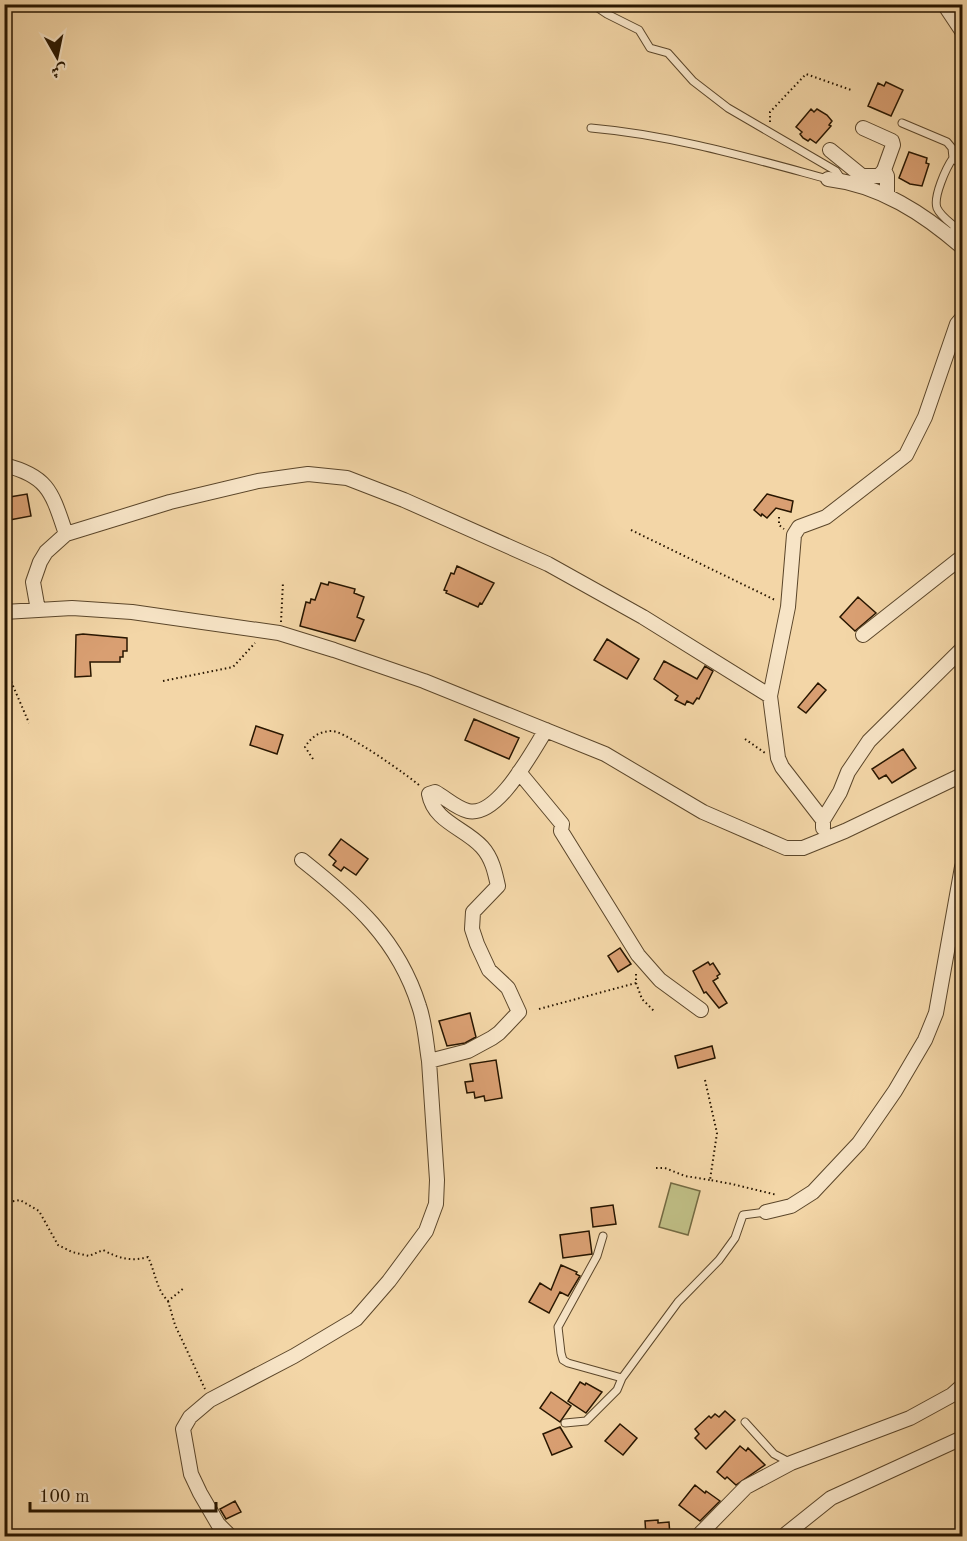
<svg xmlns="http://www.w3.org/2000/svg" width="967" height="1541" font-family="'Old Standard TT',Amiri,serif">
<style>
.pitch{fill:#bfbd84;stroke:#746a42;stroke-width:1.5}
.building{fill:#d99f72;stroke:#281600;stroke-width:1.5}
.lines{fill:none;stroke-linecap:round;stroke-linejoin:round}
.service-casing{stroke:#5b462a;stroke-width:9}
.minor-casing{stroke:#5b462a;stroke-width:16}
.path{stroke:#281600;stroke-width:2;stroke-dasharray:1.5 3;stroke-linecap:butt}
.service{stroke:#f7e4c6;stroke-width:7}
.minor{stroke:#f7e4c6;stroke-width:14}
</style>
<rect width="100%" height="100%" fill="#f3d6a7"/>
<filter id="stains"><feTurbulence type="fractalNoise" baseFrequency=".00333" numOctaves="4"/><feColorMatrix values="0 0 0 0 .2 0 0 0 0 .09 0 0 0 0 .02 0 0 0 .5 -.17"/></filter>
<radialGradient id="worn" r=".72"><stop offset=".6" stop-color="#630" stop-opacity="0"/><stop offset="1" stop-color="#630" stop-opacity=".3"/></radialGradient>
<!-- pitch -->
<path class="pitch" d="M 671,1183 L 700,1191 L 688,1235 L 659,1227 Z"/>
<!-- building -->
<path class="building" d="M 886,82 L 903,90 L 891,116 L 868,106 L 878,83 L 884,86 Z
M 811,109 L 814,112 L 817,109 L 827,115 L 832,121 L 829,125 L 831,126 L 816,143 L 810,139 L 808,141 L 803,138 L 800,134 L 802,132 L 796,127 Z
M 909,152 L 927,158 L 926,163 L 929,164 L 922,186 L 910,184 L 899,178 Z
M 27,494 L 31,516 L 4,521 L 4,498 Z
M 767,494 L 793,501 L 791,512 L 776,508 L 767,518 L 762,514 L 761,516 L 754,510 Z
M 457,566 L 494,583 L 482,604 L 480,603 L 478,607 L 446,593 L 447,591 L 444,590 L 451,573 L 454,574 Z
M 329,582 L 355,589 L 354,593 L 364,597 L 357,617 L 364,620 L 355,641 L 300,626 L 306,602 L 310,603 L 311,599 L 315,600 L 321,583 L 328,585 Z
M 858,597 L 876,613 L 855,631 L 840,617 Z
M 83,634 L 127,638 L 127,651 L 123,651 L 123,657 L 120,657 L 120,662 L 90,662 L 91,676 L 75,677 L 76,635 Z
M 607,639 L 639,659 L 627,679 L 594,660 Z
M 664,661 L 697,679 L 705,666 L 713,671 L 699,699 L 697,698 L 693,704 L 687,701 L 685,705 L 675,700 L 678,696 L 654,679 Z
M 818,683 L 826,690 L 806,713 L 798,707 Z
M 474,719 L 519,738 L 509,759 L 465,740 Z
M 256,726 L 283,735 L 277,754 L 250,745 Z
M 903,749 L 916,768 L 892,783 L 886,775 L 879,779 L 872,769 Z
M 341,839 L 368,859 L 356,875 L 344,867 L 341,871 L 333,865 L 336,861 L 329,855 Z
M 620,948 L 631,964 L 618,972 L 608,956 Z
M 708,962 L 710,965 L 713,963 L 720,974 L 717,976 L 718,978 L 713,981 L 727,1003 L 719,1008 L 706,992 L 704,993 L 693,971 Z
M 470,1013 L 476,1037 L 465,1043 L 447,1046 L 439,1021 Z
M 712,1046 L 715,1058 L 678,1068 L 675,1056 Z
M 496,1060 L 502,1098 L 485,1101 L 484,1096 L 475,1098 L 474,1092 L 467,1093 L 465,1082 L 473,1081 L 470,1064 Z
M 613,1205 L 616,1224 L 593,1227 L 591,1208 Z
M 589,1231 L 592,1254 L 563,1258 L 560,1235 Z
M 561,1265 L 577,1272 L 576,1274 L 580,1276 L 568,1296 L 560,1292 L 549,1313 L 529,1302 L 540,1283 L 551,1290 Z
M 580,1382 L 585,1385 L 586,1383 L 602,1392 L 586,1413 L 568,1401 Z
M 551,1392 L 571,1406 L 560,1422 L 540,1408 Z
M 725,1411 L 735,1420 L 706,1449 L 695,1438 L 699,1434 L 695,1429 L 709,1416 L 711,1418 L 715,1414 L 719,1417 Z
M 620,1424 L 637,1438 L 623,1455 L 605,1441 Z
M 560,1427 L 572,1447 L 552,1455 L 543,1434 Z
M 740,1446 L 746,1451 L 748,1448 L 765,1465 L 736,1485 L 727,1477 L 725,1479 L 717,1472 Z
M 695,1485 L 705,1493 L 706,1491 L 720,1501 L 700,1521 L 679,1505 Z
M 235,1501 L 241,1512 L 226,1519 L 220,1509 Z
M 658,1520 L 658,1523 L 669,1522 L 670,1536 L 646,1536 L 645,1521 Z"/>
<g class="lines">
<!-- service casing -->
<g class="service-casing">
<path id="service" d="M 592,4 L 607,14 L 639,30 L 650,48 L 668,53 L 693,81 L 728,108 L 836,171 L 842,180
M 902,123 L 947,142 L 952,148 L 953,158
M 591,128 C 672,135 750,158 828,179
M 953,238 L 954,226 C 948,221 940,215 937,208 C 933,197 946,168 953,158 L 962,166
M 603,1236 L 597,1256 L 558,1327 L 561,1353 L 563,1360 L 568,1363 L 622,1378 L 678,1302 L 719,1260 L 735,1238 L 743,1215 L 766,1212
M 745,1422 L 774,1454 L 791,1463
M 565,1423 L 586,1421 L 617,1390 L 622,1378"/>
</g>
<!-- minor casing -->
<g class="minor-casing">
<path id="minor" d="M 944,4 L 962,31
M 863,128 L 892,141 L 893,145 L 884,170 L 887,176 L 887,196
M 830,150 L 862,176 L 879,176 L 884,170
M 828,179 C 880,185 924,214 962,247
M 4,465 C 49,476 52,493 66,534
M 38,610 L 33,582 L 40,562 L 46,552 L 66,534 L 170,502 L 258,481 L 308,474 L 347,478 L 404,500 L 548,564 L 643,617 L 770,696
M 4,612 L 72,608 L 132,612 L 279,633 L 334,650 L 424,681 L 605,754 L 703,812 L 786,848 L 803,848 L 845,831 L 962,775
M 863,635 L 962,557
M 519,772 L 562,824 L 561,831 L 638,955 L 660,980 L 701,1010
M 823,820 L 782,767 L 778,758 L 770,696 L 788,607 L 794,535 L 799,527 L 826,517 L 906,455 L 925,417 L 957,324 L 962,318
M 823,828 L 823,820 L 840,792 L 848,772 L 869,741 L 962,649
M 302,860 C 355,902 398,939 419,1006 C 425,1023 426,1043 429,1061
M 766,1212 L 791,1206 L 813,1192 L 859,1143 L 895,1091 L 925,1040 L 936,1013 L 962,867
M 786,1534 L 831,1498 L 962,1438
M 230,1536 L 218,1524 L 200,1493 L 191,1474 L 183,1429 L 190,1417 L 210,1400 L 294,1356 L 356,1319 L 389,1281 L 426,1231 L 436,1204 L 437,1180 L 429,1061 L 468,1051 L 492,1038 L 499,1033 L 519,1012 L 508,988 L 489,970 L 477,944 L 472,929 L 473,912 L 498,886 C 495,872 492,858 482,847 C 465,828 434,822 429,794 L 435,792 C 446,798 456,808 468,811 C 498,818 532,751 546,730
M 698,1536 L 746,1487 L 791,1463 L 910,1418 L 952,1395 L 962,1386"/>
</g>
<!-- path -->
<path class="path" d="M 770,122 L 770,112 L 806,74 L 851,90
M 779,517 L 779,525 L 784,529
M 631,530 L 775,600
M 281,622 L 283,582
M 4,631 L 8,624
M 4,665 L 29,723
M 163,681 L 233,667 L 255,643
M 745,739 L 765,753
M 313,759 L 305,747 C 311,737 320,731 332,731 C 345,731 409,776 420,786
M 636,983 L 642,999 L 654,1011
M 539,1009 L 636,983 L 636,973
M 705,1080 L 717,1133 L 710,1180 L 732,1184 L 777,1195
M 656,1168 L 665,1168 L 685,1176 L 710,1180
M 4,1203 L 20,1200 L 39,1211 L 58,1245 L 72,1252 L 89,1256 L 103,1250 C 118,1258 131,1262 148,1257 C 155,1271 156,1289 168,1301 L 184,1288
M 168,1301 L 175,1325 L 205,1389"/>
<!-- service -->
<use href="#service" class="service"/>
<!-- minor -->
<use href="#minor" class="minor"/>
</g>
<!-- margin -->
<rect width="967" height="1541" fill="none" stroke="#f3d6a7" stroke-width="24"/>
<rect x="6" y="6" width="955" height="1529" fill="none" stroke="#281600" stroke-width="3"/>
<rect x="12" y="12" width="943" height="1517" fill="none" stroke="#281600" stroke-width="1.5"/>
<!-- north arrow -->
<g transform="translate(57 57) rotate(171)" stroke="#f7e4c6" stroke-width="4.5" paint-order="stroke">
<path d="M0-4.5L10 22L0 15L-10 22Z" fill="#281600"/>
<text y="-9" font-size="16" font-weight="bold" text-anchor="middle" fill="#281600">ش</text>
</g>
<!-- scale -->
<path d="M30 1502v9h186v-9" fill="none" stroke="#281600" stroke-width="3"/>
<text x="39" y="1502" font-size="18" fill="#281600" stroke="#f7e4c6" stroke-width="4.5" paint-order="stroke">100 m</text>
<rect width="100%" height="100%" filter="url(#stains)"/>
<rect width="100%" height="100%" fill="url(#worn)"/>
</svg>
